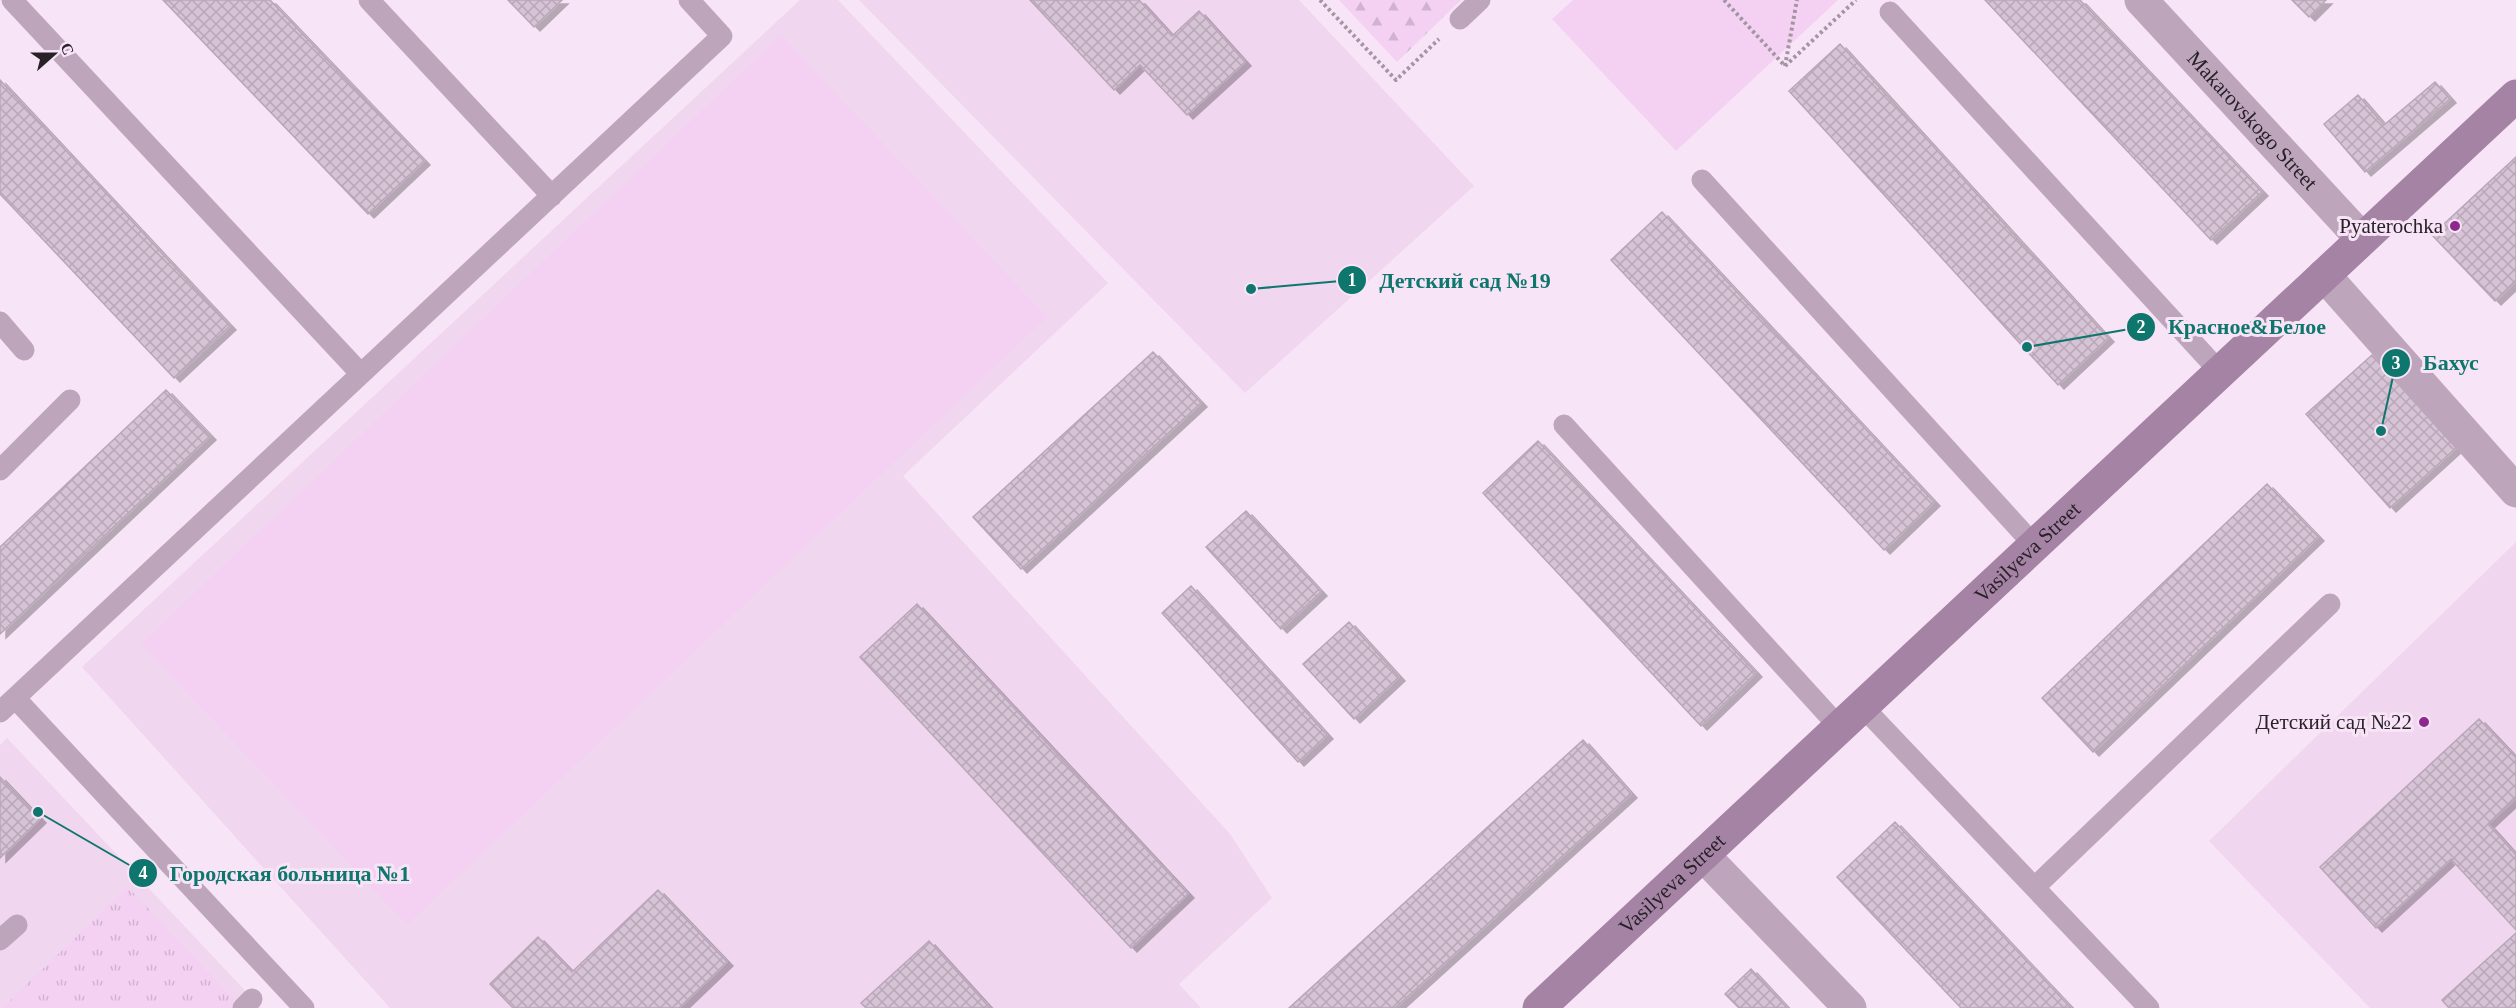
<svg xmlns="http://www.w3.org/2000/svg" width="2516" height="1008" font-family="'Times New Roman',serif">
<style>
.built{fill:#f0d6ef}
.grass{fill:url(#grass-tufts)}
.forest{fill:url(#forest-firs)}
.park{fill:#f4d1f3}
.building{fill:url(#building-cross-hatch);stroke:#b9a6b8;stroke-width:1.5;filter:url(#shadow)}
.lines{fill:none;stroke-linecap:round;stroke-linejoin:round}
.path{stroke:#a495a3;stroke-width:4;stroke-dasharray:3 3;stroke-linecap:butt}
.lane{stroke:#bda5bc;stroke-width:21}
.street{stroke:#bda5bc;stroke-width:33}
.secondary{stroke:#a583a4;stroke-width:33}
.poi-dot{fill:#8d288f;stroke:#f8e4f7;stroke-width:2}
.labels{text-anchor:middle;stroke-width:6;stroke-linejoin:round;paint-order:stroke}
.street-label{font-size:21px;fill:#282128;stroke:#f8e4f7}
.poi-label{font-size:21px;fill:#282128;stroke:#f8e4f7;text-anchor:end}
.leader{fill:none;stroke:#0f766e;stroke-width:2}
.callout-dot{fill:#0f766e;stroke:#f8e4f7;stroke-width:2}
.mark-label{font-size:18px;text-anchor:middle;font-weight:bold;fill:#fff}
.callout-label{font-size:22px;text-anchor:middle;font-weight:bold;fill:#0f766e;stroke:#f8e4f7;stroke-width:6;stroke-linejoin:round;paint-order:stroke}
</style>
<defs>
<pattern id="grass-tufts" width="24" height="20" patternUnits="userSpaceOnUse" patternTransform="scale(1.5)"><rect width="24" height="20" fill="#f4d1f3"/><path d="M3 7l-1-3M5 7V3M7 7l1-3M15 17l-1-3M17 17v-4M19 17l1-3" fill="none" stroke="#d1b3d0"/></pattern>
<pattern id="forest-firs" width="22" height="20" patternUnits="userSpaceOnUse" patternTransform="scale(1.5)"><rect width="22" height="20" fill="#f4d1f3"/><path d="M5 1l3.5 6h-7zM16 11l3.5 6h-7z" fill="#d1b3d0"/></pattern>
<pattern id="building-cross-hatch" width="8" height="8" patternUnits="userSpaceOnUse" patternTransform="scale(1.5)"><rect width="8" height="8" fill="#d6c3d5"/><path d="M0 0l8 8M0 8l8-8" fill="none" stroke="#b8a7b7"/></pattern>
<filter id="shadow"><feDropShadow dx="6" dy="4" stdDeviation="0" flood-color="#0004"/></filter>
</defs>
<rect width="100%" height="100%" fill="#f8e4f7"/>
<!-- built -->
<path class="built" d="M 800,0 L 838,0 L 1108,283 L 903,476 L 1230,834 L 1272,898 L 1179,984 L 1201,1008 L 390,1008 L 82,667 Z
M 859,0 L 1299,0 L 1474,186 L 1245,393 Z
M 2516,542 L 2516,1008 L 2370,1008 L 2209,841 Z
M 7,738 L 239,984 L 261,1008 L 0,1008 L 0,745 Z"/>
<!-- grass -->
<path class="grass" d="M 128,887 L 242,1008 L 2,1008 Z"/>
<!-- forest -->
<path class="forest" d="M 1339,0 L 1461,0 L 1397,62 Z"/>
<!-- park -->
<path class="park" d="M 1573,0 L 1838,0 L 1676,151 L 1552,19 Z
M 781,35 L 1047,317 L 407,925 L 141,644 Z"/>
<!-- building -->
<path class="building" d="M 163,0 L 270,0 L 424,161 L 368,214 Z
M 508,0 L 562,0 L 534,27 Z
M 1030,0 L 1139,0 L 1172,36 L 1199,11 L 1245,62 L 1187,115 L 1140,65 L 1114,90 Z
M 1985,0 L 2080,0 L 2262,192 L 2211,240 Z
M 2292,0 L 2326,0 L 2309,17 Z
M 1840,44 L 2108,338 L 2058,385 L 1789,91 Z
M 0,80 L 230,326 L 174,378 L 0,194 Z
M 2435,82 L 2450,99 L 2365,172 L 2324,124 L 2358,95 L 2384,125 Z
M 2516,157 L 2516,281 L 2495,301 L 2432,235 Z
M 1662,212 L 1934,502 L 1884,550 L 1611,260 Z
M 1153,352 L 1201,403 L 1021,569 L 973,517 Z
M 2372,355 L 2456,448 L 2390,508 L 2306,414 Z
M 166,390 L 210,436 L 0,634 L 0,547 Z
M 1538,441 L 1756,673 L 1701,726 L 1483,493 Z
M 2267,484 L 2318,537 L 2093,752 L 2042,698 Z
M 1246,511 L 1321,592 L 1281,629 L 1206,547 Z
M 1191,586 L 1327,735 L 1298,762 L 1162,613 Z
M 917,604 L 1188,894 L 1131,948 L 860,657 Z
M 1349,622 L 1399,677 L 1354,719 L 1303,664 Z
M 2479,719 L 2516,758 L 2516,798 L 2488,824 L 2516,855 L 2516,930 L 2451,859 L 2376,928 L 2320,867 Z
M 1583,740 L 1631,794 L 1395,1008 L 1289,1008 Z
M 0,777 L 40,819 L 0,858 Z
M 1895,822 L 2071,1008 L 1961,1008 L 1837,877 Z
M 658,890 L 727,962 L 679,1008 L 513,1008 L 490,984 L 538,937 L 572,972 Z
M 2516,933 L 2516,1008 L 2449,1008 L 2442,1000 Z
M 929,941 L 990,1008 L 866,1008 L 861,1003 Z
M 1751,969 L 1787,1008 L 1739,1008 L 1725,994 Z"/>
<g class="lines">
<!-- path -->
<path class="path" d="M 1320,0 L 1396,80 L 1439,39
M 1724,0 L 1785,66
M 1785,66 L 1856,0
M 1785,66 L 1797,0"/>
<!-- lane -->
<path class="lane" d="M 12,0 L 361,374
M 369,0 L 552,196
M 1890,12 L 2220,372
M 1460,19 L 1480,0
M 1702,180 L 2034,545
M 0,322 L 24,350
M 1564,425 L 1840,728
M 0,470 L 70,400
M 15,698 L 304,1008
M 1862,706 L 2149,1008
M 0,712 L 722,36 L 689,0
M 2035,887 L 2330,604
M 0,940 L 17,925
M 243,1008 L 252,999"/>
<!-- street -->
<g class="street">
<path id="s1" d="M 2141,0 L 2362,239"/>
<path d="M 2324,275 L 2516,491"/>
<path d="M 1703,855 L 1850,1008"/>
</g>
<!-- secondary -->
<path class="secondary" id="s2" d="M 1539,1008 L 2516,96"/>
</g>
<!-- markers -->
<g class="poi-dot">
<circle cx="2455" cy="226" r="6"/>
<circle cx="2424" cy="722" r="6"/>
</g>
<g class="labels">
<!-- street labels -->
<g class="street-label">
<text dy="7" stroke="none"><textPath href="#s1" startOffset="164">Makarovskogo Street</textPath></text>
<text dy="7" stroke="none"><textPath href="#s2" startOffset="668">Vasilyeva Street</textPath></text>
<text dy="7" stroke="none"><textPath href="#s2" startOffset="182">Vasilyeva Street</textPath></text>
</g>
<!-- poi labels -->
<g class="poi-label">
<text x="2443" y="233">Pyaterochka</text>
<text x="2412" y="729">Детский сад №22</text>
</g>
</g>
<!-- callouts -->
<path class="leader" d="M1251 289L1352 280M2027 347L2141 327M2381 431L2396 363M38 812L143 873"/>
<g class="callout-dot">
<circle cx="1251" cy="289" r="6"/>
<circle cx="2027" cy="347" r="6"/>
<circle cx="2381" cy="431" r="6"/>
<circle cx="38" cy="812" r="6"/>
<circle cx="1352" cy="280" r="15"/>
<circle cx="2141" cy="327" r="15"/>
<circle cx="2396" cy="363" r="15"/>
<circle cx="143" cy="873" r="15"/>
</g>
<g class="mark-label">
<text x="1352" y="286">1</text>
<text x="2141" y="333">2</text>
<text x="2396" y="369">3</text>
<text x="143" y="879">4</text>
</g>
<g class="callout-label">
<text x="1465" y="288">Детский сад №19</text>
<text x="2247" y="334">Красное&amp;Белое</text>
<text x="2451" y="370">Бахус</text>
<text x="290" y="881">Городская больница №1</text>
</g>
<!-- north arrow -->
<g transform="translate(54 54) rotate(69)" stroke="#f8e4f7" stroke-width="4.5" paint-order="stroke">
<path d="M0-4.5L10 22L0 15L-10 22Z" fill="#282128"/>
<text y="-9" font-size="16" font-weight="bold" text-anchor="middle" fill="#282128">С</text>
</g>
</svg>
